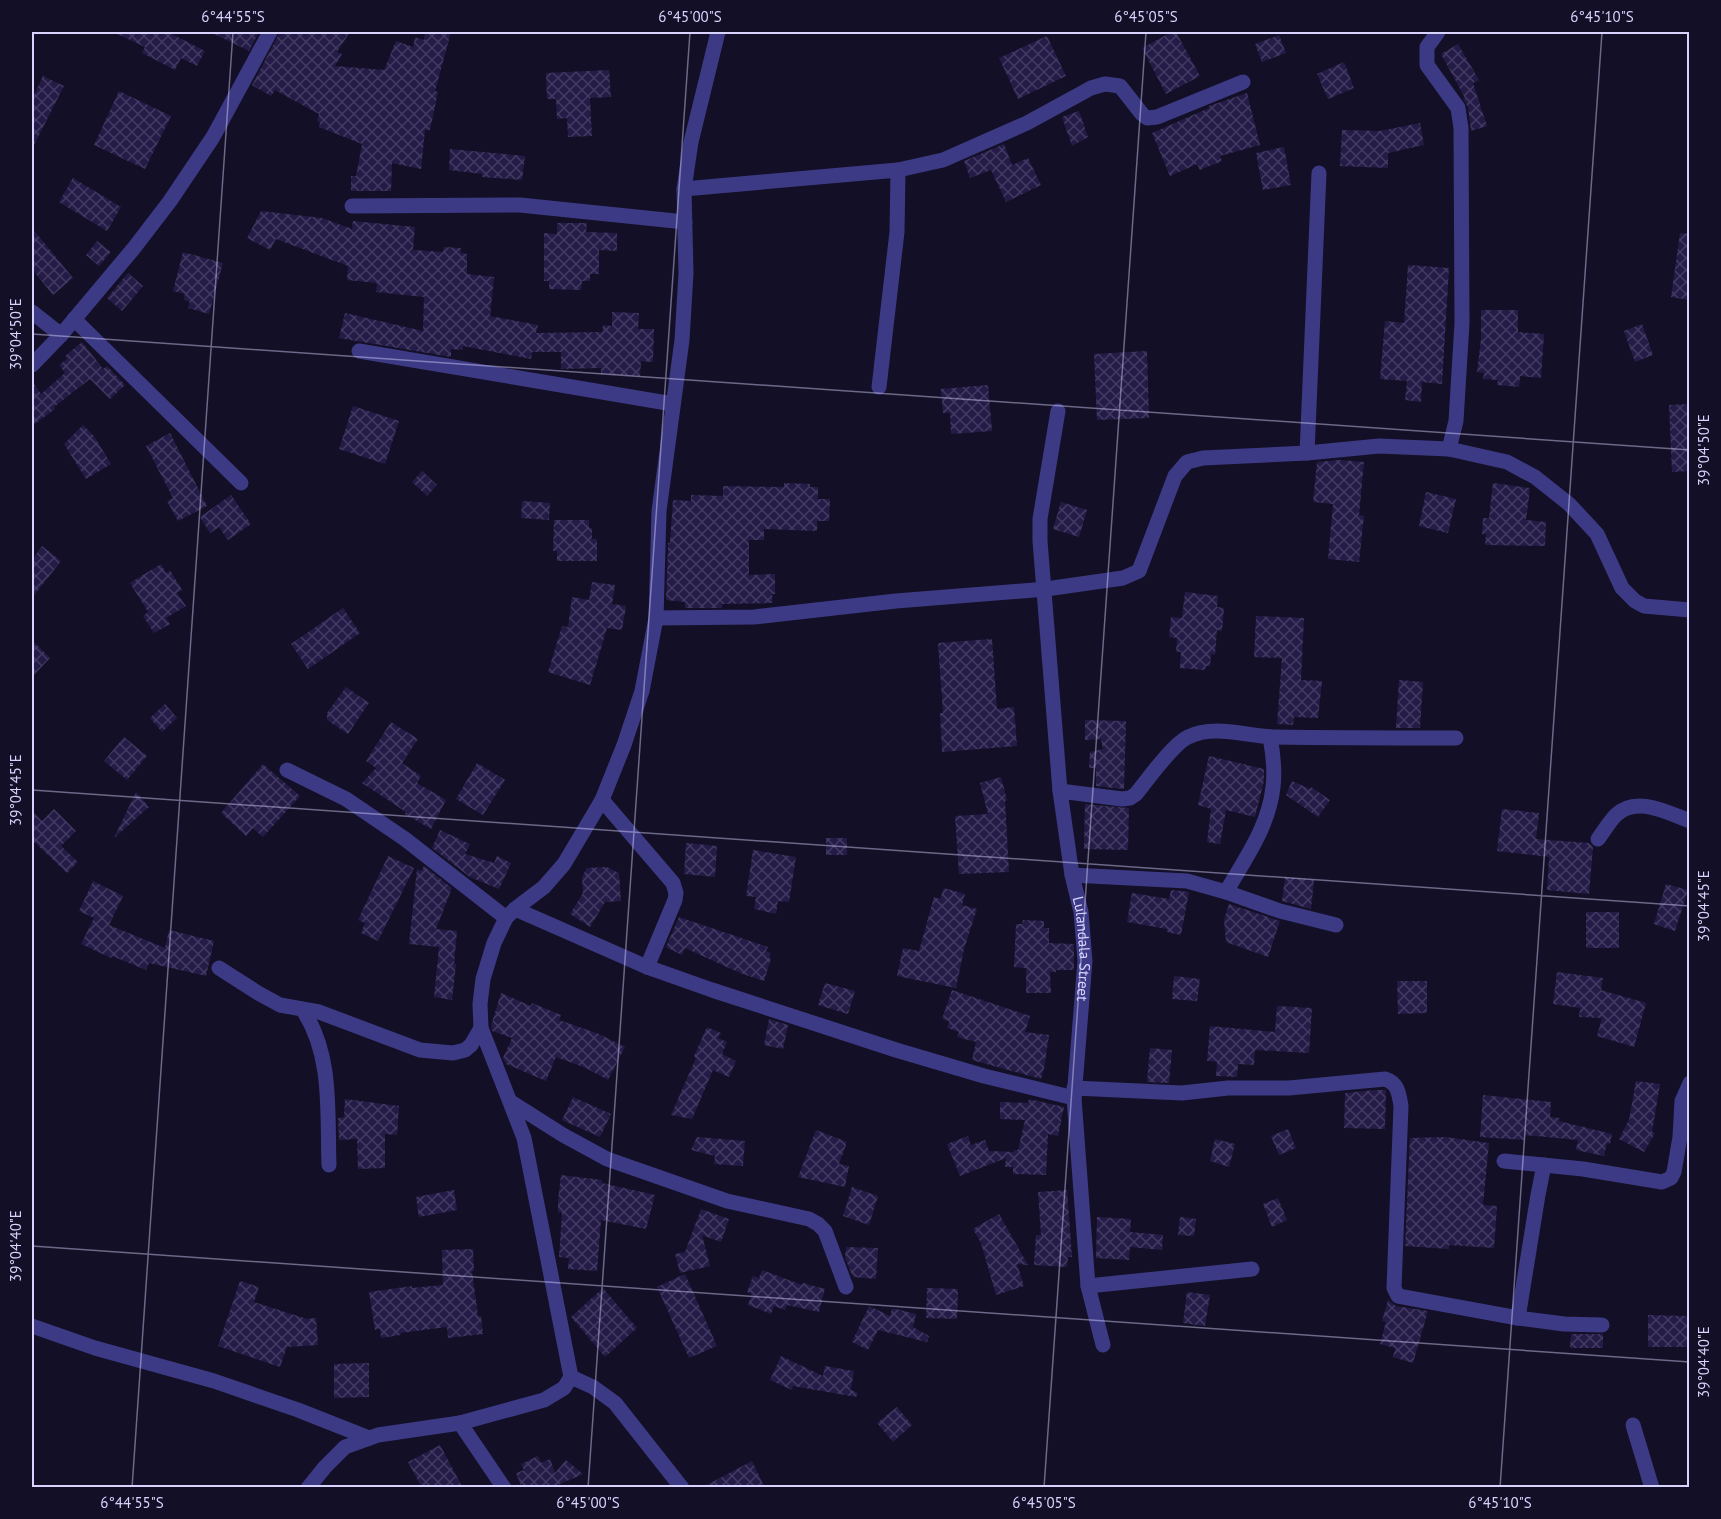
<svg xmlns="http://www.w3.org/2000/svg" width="1721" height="1519" font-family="'PT Sans',sans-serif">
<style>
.building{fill:url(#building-cross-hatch)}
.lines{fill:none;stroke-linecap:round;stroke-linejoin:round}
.street{stroke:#3d3a85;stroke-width:15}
.ticks{fill:none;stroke:#d9d4ff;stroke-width:1.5;stroke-opacity:0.45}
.labels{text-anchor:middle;stroke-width:4.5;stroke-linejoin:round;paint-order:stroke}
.street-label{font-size:15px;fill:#d9d4ff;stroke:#130f26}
.neatline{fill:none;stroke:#d9d4ff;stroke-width:2}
.ticks-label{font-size:15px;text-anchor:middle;fill:#d9d4ff}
</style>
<defs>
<pattern id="building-cross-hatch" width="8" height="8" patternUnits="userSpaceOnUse" patternTransform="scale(1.5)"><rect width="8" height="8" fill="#241b47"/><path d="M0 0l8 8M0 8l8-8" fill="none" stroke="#433b63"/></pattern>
</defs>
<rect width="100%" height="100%" fill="#130f26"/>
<!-- building -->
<path class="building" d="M 113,32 L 168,32 L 205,51 L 197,66 L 181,58 L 175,70 L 142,53 L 145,47 Z
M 210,32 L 259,32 L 249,51 Z
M 280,32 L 350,32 L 337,52 L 342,54 L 335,66 L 384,70 L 396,41 L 413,47 L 415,37 L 424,40 L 425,32 L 451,32 L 435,91 L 438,92 L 430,130 L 425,130 L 421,169 L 392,163 L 391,191 L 351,191 L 351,176 L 356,176 L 362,144 L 319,127 L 320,123 L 317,121 L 319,114 L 275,90 L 271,96 L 252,85 Z
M 1172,32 L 1176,32 L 1200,76 L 1166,94 L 1142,48 Z
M 1279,35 L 1286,53 L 1262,62 L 1255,44 Z
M 1047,36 L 1066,76 L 1018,99 L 999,58 Z
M 1458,44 L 1479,80 L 1473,83 L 1487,126 L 1471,131 L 1468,107 L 1463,99 L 1465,98 L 1441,54 Z
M 1344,62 L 1354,88 L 1328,99 L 1317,74 Z
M 609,70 L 611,97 L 590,98 L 592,136 L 568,137 L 567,118 L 557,119 L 556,99 L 547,99 L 546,73 Z
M 43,76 L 64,86 L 32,149 L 32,99 Z
M 119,91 L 171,116 L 145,169 L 94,145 Z
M 1247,93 L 1260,145 L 1220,156 L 1222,161 L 1200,170 L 1197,164 L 1170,176 L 1152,133 L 1209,108 L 1209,106 Z
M 1079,111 L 1088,137 L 1072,146 L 1062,117 Z
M 1420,123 L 1424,145 L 1388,153 L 1388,168 L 1340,166 L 1342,130 L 1380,131 Z
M 1004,144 L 1012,165 L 1028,158 L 1041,185 L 1006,202 L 991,170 L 970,178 L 964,161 Z
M 1284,147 L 1291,185 L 1263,190 L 1256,153 Z
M 450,149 L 525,156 L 522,180 L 482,177 L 482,174 L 449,170 Z
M 73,178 L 121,207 L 107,231 L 59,202 Z
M 261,211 L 322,218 L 352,229 L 353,221 L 415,227 L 413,250 L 443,252 L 444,247 L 461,248 L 461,253 L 467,254 L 467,274 L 494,277 L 490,316 L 538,325 L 536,333 L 602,332 L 603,325 L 612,326 L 612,312 L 639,313 L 638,329 L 654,329 L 653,362 L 641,361 L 640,376 L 601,374 L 601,368 L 561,369 L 561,352 L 532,352 L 531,359 L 463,346 L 463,350 L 451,349 L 451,357 L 339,338 L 345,313 L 423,331 L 424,297 L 376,292 L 377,283 L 347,280 L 348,266 L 276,239 L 270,250 L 247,238 Z
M 557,223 L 587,223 L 586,232 L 617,233 L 617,251 L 599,250 L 599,274 L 590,274 L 590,281 L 582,281 L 581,290 L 549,289 L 549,281 L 544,281 L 544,233 L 557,234 Z
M 32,228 L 73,278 L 53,295 L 32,269 Z
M 1680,233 L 1689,234 L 1689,300 L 1671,297 Z
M 97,241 L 111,252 L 99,266 L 86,255 Z
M 183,252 L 223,263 L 209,314 L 188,308 L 190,302 L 184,300 L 185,294 L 173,291 Z
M 1408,265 L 1449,268 L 1442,384 L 1422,382 L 1421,402 L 1405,400 L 1407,381 L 1380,379 L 1385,321 L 1404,323 Z
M 128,273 L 143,286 L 122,311 L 107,298 Z
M 1481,310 L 1518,310 L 1518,332 L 1544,334 L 1541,378 L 1520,376 L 1519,387 L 1497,385 L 1498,380 L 1483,379 L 1484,373 L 1477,372 L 1481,339 Z
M 1642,324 L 1653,355 L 1635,362 L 1624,331 Z
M 82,342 L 103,369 L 107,366 L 125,385 L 110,399 L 90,379 L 54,407 L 55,409 L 32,426 L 32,381 L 41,394 L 65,373 L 59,365 L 67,359 L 65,356 Z
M 1147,351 L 1149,418 L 1097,420 L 1094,354 Z
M 988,385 L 992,431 L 951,434 L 950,413 L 943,413 L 941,389 Z
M 1689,404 L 1689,471 L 1672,472 L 1669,405 Z
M 353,406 L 399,421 L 385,464 L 339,449 Z
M 83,425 L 94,436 L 111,464 L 86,479 L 64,444 Z
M 170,433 L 207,506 L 178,521 L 167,501 L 173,498 L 146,446 Z
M 1340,460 L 1364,462 L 1359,515 L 1364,516 L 1359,562 L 1328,559 L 1333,504 L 1313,502 L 1317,462 Z
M 422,471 L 437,485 L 427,496 L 412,482 Z
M 784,483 L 810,484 L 810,487 L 818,487 L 818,499 L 830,499 L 829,521 L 817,521 L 817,531 L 764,529 L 764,540 L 749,540 L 749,575 L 775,574 L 775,594 L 772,594 L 773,603 L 722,604 L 722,608 L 685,608 L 685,602 L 666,600 L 668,549 L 668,543 L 670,543 L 673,500 L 691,501 L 691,495 L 723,496 L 723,486 L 784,487 Z
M 1493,483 L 1530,488 L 1526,520 L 1546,522 L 1545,546 L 1485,545 L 1486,534 L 1482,534 L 1483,518 L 1489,518 Z
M 1426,492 L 1456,499 L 1448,533 L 1419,526 Z
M 231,495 L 251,524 L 228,540 L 219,527 L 210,533 L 200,517 Z
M 522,501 L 550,503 L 549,520 L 521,518 Z
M 1061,502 L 1087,510 L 1079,537 L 1053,529 Z
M 554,520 L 589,520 L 589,528 L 592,528 L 592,539 L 597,539 L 597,561 L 557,561 L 557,551 L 553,551 Z
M 42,546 L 61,561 L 32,598 L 32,560 Z
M 161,564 L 166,573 L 170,570 L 182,590 L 177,593 L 186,606 L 166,618 L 170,624 L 154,633 L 143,616 L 148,612 L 130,583 Z
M 592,582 L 615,585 L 612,604 L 626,606 L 622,630 L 607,628 L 590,685 L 548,672 L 562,626 L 568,627 L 572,597 L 589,600 Z
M 1185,592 L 1218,596 L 1217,607 L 1224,608 L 1222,631 L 1217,630 L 1215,655 L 1211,654 L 1210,666 L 1206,666 L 1205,670 L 1180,668 L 1181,652 L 1176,652 L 1177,638 L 1169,637 L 1171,617 L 1182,618 Z
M 343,608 L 360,633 L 308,669 L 291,644 Z
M 1256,616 L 1304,618 L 1301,680 L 1322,681 L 1318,718 L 1294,717 L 1293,725 L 1277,724 L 1282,658 L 1254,657 Z
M 992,639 L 997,709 L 1014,707 L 1017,746 L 942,752 L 940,713 L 943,713 L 938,643 Z
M 32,640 L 50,658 L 32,677 Z
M 1399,680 L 1423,682 L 1420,728 L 1396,728 Z
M 346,687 L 369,703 L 348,734 L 327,720 L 327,713 Z
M 165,704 L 177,718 L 162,732 L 150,718 Z
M 1085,720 L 1126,721 L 1124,789 L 1096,786 L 1096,768 L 1089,768 L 1090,752 L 1103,749 L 1101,739 L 1085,740 Z
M 391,722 L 418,739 L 402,763 L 421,776 L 417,783 L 446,800 L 431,829 L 405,814 L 406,812 L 362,783 L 376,768 L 366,761 Z
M 124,737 L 147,756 L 127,780 L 104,761 Z
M 1209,756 L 1264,769 L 1264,781 L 1255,817 L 1226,810 L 1220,844 L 1207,842 L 1211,809 L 1198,805 Z
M 477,763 L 505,780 L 483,815 L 456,799 Z
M 263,764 L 300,796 L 263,837 L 253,828 L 246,836 L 221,813 Z
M 1001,777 L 1007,800 L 1005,801 L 1009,872 L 959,874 L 955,816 L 988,814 L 980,783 Z
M 1292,781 L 1310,789 L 1311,787 L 1330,800 L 1318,817 L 1286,795 Z
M 136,792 L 149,807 L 114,838 Z
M 1085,804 L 1129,808 L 1128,850 L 1084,849 Z
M 54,809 L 76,831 L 61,846 L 78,862 L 67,873 L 32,840 L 32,811 L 42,821 Z
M 1502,809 L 1539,813 L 1536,839 L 1589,843 L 1593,847 L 1589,894 L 1547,890 L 1549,857 L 1497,851 Z
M 440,830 L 470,844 L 465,854 L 494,863 L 497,856 L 511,863 L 499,889 L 470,877 L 432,848 Z
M 826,838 L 847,838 L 847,855 L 826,855 Z
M 686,843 L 717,846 L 715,877 L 684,874 Z
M 753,850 L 796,857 L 789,902 L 778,901 L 776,914 L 754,909 L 756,897 L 746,896 Z
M 388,856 L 414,868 L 378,941 L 361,933 L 365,923 L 358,920 Z
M 424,866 L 452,888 L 436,929 L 457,931 L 454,964 L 456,964 L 452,1000 L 434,997 L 439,947 L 409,944 L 417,869 L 421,871 Z
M 607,867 L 619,873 L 621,901 L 605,902 L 590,927 L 570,914 L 583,893 L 582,877 L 587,868 Z
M 1285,877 L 1314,880 L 1311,909 L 1282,901 Z
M 93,881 L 123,896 L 109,925 L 165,948 L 169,930 L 214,941 L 206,976 L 149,963 L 146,970 L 112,956 L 111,958 L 81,944 L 94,918 L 79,911 Z
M 1666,884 L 1688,890 L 1675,931 L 1654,924 Z
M 944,888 L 965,894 L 962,905 L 977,909 L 964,949 L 956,988 L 897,976 L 903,948 L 919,951 L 934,897 L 940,899 Z
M 1171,890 L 1189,892 L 1181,935 L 1167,932 L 1167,929 L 1127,922 L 1132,893 L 1169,899 Z
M 1229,904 L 1280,921 L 1268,957 L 1226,942 L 1224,920 Z
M 1586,912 L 1619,912 L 1619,948 L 1586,948 Z
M 679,917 L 768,947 L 766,951 L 771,953 L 769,958 L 771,959 L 764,981 L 740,973 L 685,948 L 682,955 L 666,947 Z
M 1023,920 L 1044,921 L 1044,928 L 1049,928 L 1049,943 L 1074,944 L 1074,970 L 1056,970 L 1056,972 L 1050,972 L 1051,993 L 1026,993 L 1026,968 L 1014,967 L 1016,924 L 1022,924 Z
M 1557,972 L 1603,978 L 1601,990 L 1646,1003 L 1634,1047 L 1597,1036 L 1602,1018 L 1579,1017 L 1580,1008 L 1553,1004 Z
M 1174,976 L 1200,979 L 1197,1001 L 1172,999 Z
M 1397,981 L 1427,981 L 1427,1013 L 1398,1014 Z
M 825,983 L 855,991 L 848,1014 L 818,1005 Z
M 952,990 L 1030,1016 L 1025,1032 L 1049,1035 L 1044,1069 L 1041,1079 L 972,1060 L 976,1042 L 957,1037 L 959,1032 L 947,1028 L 949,1021 L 942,1019 Z
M 501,993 L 531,1006 L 532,1003 L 561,1015 L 559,1020 L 599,1034 L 625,1047 L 608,1080 L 586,1068 L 556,1057 L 546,1081 L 506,1064 L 503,1058 L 512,1038 L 492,1031 L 491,1026 Z
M 1277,1006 L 1312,1008 L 1309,1053 L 1255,1050 L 1254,1065 L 1238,1064 L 1237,1077 L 1216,1076 L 1217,1062 L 1207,1061 L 1210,1026 L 1275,1032 Z
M 769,1019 L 788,1025 L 783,1049 L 764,1045 Z
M 707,1027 L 721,1033 L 718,1038 L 727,1042 L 722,1054 L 736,1061 L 729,1077 L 713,1070 L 692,1119 L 671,1115 L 696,1058 L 694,1056 Z
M 1150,1048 L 1172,1050 L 1169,1083 L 1147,1082 Z
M 1636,1081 L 1660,1084 L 1652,1132 L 1655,1133 L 1644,1152 L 1619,1139 L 1629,1120 Z
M 1375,1090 L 1386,1090 L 1385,1129 L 1344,1128 L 1345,1093 Z
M 1483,1095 L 1551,1102 L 1550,1117 L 1560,1118 L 1559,1121 L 1612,1134 L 1610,1144 L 1607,1143 L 1604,1156 L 1576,1150 L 1578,1140 L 1525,1135 L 1524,1140 L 1480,1137 Z
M 573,1097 L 611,1114 L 600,1137 L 562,1120 Z
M 345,1099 L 399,1106 L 397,1135 L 385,1134 L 385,1168 L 358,1169 L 357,1139 L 339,1140 L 338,1118 L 344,1117 Z
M 1029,1099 L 1064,1107 L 1058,1136 L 1048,1134 L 1046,1175 L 1013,1174 L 1013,1167 L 1005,1167 L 1006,1158 L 960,1176 L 947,1144 L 968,1136 L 971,1145 L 985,1140 L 989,1151 L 1014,1152 L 1014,1150 L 1018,1150 L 1025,1120 L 1000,1119 L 1000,1102 L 1028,1103 Z
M 1288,1129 L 1296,1148 L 1279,1155 L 1271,1136 Z
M 816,1130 L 847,1142 L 839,1164 L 849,1166 L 845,1187 L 798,1177 Z
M 697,1137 L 745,1141 L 743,1166 L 714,1164 L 715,1156 L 691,1150 Z
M 1445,1137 L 1489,1143 L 1483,1205 L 1497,1206 L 1494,1248 L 1449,1245 L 1449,1249 L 1405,1246 L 1410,1138 Z
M 1215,1139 L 1235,1144 L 1229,1167 L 1210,1161 Z
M 561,1175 L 602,1180 L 602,1183 L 655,1195 L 646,1229 L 601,1220 L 597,1271 L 568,1269 L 569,1258 L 559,1257 L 562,1213 L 558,1212 L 558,1200 Z
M 852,1187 L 878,1196 L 869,1225 L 843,1216 Z
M 454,1190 L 457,1210 L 419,1217 L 416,1197 Z
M 1067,1190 L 1072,1257 L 1068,1257 L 1067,1267 L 1034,1265 L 1036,1235 L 1041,1235 L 1038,1192 Z
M 1278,1198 L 1287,1220 L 1272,1227 L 1263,1204 Z
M 701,1209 L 729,1219 L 721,1242 L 702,1235 L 710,1266 L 680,1273 L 675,1254 L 685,1252 Z
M 999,1214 L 1028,1265 L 1017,1264 L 1024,1286 L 996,1295 L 981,1243 L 973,1229 Z
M 1097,1217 L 1131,1219 L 1130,1232 L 1163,1235 L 1162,1250 L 1130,1247 L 1129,1260 L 1096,1258 Z
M 1180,1217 L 1196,1219 L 1194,1236 L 1178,1235 Z
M 846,1247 L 878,1248 L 876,1279 L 853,1277 L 845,1258 Z
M 473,1249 L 474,1271 L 472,1271 L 478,1316 L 481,1316 L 483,1334 L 448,1338 L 447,1327 L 400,1333 L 401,1335 L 381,1338 L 380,1329 L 375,1330 L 369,1292 L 412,1286 L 412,1288 L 443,1285 L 442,1250 Z
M 762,1270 L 802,1285 L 803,1283 L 825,1289 L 819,1312 L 787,1305 L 785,1310 L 774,1306 L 771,1314 L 748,1305 L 752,1294 L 747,1292 L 753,1276 L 759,1278 Z
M 685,1274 L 717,1346 L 689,1358 L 657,1287 Z
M 240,1281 L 259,1287 L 254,1302 L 307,1319 L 316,1318 L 318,1345 L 287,1347 L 280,1367 L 218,1346 Z
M 603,1288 L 637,1328 L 605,1357 L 571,1317 Z
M 927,1288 L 958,1289 L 957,1319 L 926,1318 Z
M 1187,1292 L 1210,1295 L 1205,1326 L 1183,1323 Z
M 1388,1300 L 1396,1306 L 1428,1311 L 1413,1363 L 1393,1357 L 1395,1348 L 1380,1344 L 1386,1322 L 1382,1321 Z
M 869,1306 L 890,1316 L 892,1308 L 916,1314 L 913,1327 L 929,1336 L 927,1342 L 878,1330 L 868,1350 L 852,1342 Z
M 1648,1315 L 1687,1316 L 1687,1347 L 1648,1347 Z
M 1571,1334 L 1603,1334 L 1603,1348 L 1570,1348 Z
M 781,1356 L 823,1376 L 825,1366 L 854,1371 L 851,1389 L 849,1389 L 858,1393 L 856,1397 L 793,1386 L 792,1390 L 770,1380 Z
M 369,1363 L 369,1397 L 334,1398 L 334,1364 Z
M 897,1407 L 912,1425 L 893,1442 L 877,1423 Z
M 440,1445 L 463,1488 L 422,1488 L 408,1462 Z
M 538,1456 L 541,1463 L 550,1459 L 555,1473 L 566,1460 L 583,1474 L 551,1488 L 522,1488 L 516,1473 L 524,1470 L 521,1464 Z
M 752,1461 L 765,1488 L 701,1488 Z"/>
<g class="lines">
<!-- street -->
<g class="street">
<path d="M 1438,32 L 1427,47 L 1427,65 L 1458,108 L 1461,128 L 1462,323 L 1456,421 L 1449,449"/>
<path d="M 684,189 L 898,170 L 943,160 L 1027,123 L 1091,88 L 1105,84 L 1120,86 L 1142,114 L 1147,118 L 1157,117 L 1243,82"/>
<path d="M 352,206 L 520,205 L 685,222"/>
<path d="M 32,312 L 61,335"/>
<path d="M 74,319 L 241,483"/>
<path d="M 359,351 L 673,404"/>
<path d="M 32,365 L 61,335 L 134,248 L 170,201 L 213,137 L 270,32"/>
<path d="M 879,387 L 897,232 L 898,170"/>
<path id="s1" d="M 1058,411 L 1040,519 L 1040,541 L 1060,791 L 1072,875 L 1081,912 L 1085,961 L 1074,1098 L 1088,1286 L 1103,1345"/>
<path d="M 1307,453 L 1319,173"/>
<path d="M 656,618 L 754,617 L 896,601 L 1046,589 L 1123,578 L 1139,571 L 1175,476 L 1187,462 L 1203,458 L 1307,453 L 1379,446 L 1449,449 L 1507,462 L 1535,477 L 1569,504 L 1597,534 L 1622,588 L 1635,601 L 1644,606 L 1690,610"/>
<path d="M 287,770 L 346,799 L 405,839 L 506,918"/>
<path d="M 1060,791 L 1122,799 L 1130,798 L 1136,794 C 1148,779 1173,744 1188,737 C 1214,724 1246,736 1274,737 C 1335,738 1395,738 1456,738"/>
<path d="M 602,800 L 673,883 L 676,893 L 675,900 L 647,967"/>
<path d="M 1598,839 C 1604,831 1609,822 1616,815 C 1636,795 1668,813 1690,821"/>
<path d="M 1072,875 L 1187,881 L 1226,892 L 1280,911 L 1336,925"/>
<path d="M 1226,892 C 1245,859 1269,826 1273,787 C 1275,771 1273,753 1270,737"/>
<path d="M 515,909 L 647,967 L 712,990 L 896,1050 L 984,1076 L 1074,1098"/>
<path d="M 219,968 L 258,993 L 280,1005 L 319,1012 L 420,1050 L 453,1053 L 465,1050 L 471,1045 L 481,1028"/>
<path d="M 303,1010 C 333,1056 327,1112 329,1165"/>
<path d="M 1074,1088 L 1182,1093 L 1228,1088 L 1289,1088 L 1385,1079 C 1398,1083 1399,1094 1401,1106 L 1394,1288 L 1398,1296 L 1518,1318 L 1564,1324 L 1602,1325"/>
<path d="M 511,1102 L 563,1135 L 607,1159 L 727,1201 L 809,1219 L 818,1224 L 825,1231 L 846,1287"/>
<path d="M 1504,1161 L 1583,1169 L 1662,1182 L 1671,1178 L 1674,1172 L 1680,1137 L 1682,1101 L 1690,1083"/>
<path d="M 1088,1286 L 1252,1269"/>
<path d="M 1518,1318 L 1538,1195 L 1544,1165"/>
<path d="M 32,1326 L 95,1348 L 214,1381 L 298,1410 L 369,1438"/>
<path d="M 571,1377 L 593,1387 L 615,1403 L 682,1488"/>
<path d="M 460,1423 L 504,1488"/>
<path d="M 1633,1425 L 1652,1488"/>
<path d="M 308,1488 L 325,1467 L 345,1447 L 378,1435 L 460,1423 L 544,1400 L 564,1388 L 571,1377 L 524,1138 L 481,1028 L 480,1004 L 483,979 L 494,943 L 506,918 L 515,909 L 544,887 L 564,864 L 602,800 L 624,745 L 642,691 L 656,618 L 659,511 L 682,340 L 686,273 L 684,189 L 691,142 L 718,32"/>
</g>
</g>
<!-- ticks -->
<path class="ticks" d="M 32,334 L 1690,450M 32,790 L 1690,906M 32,1246 L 1690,1362M 132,1488 L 233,32M 588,1488 L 690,32M 1044,1488 L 1146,32M 1500,1488 L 1602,32"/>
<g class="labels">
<!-- street labels -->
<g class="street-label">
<text dy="5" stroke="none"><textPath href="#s1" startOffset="542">Lulandala Street</textPath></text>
</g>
</g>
<!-- border -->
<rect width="1721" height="1519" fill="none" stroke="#130f26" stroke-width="66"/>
<rect x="33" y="33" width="1655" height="1453" class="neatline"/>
<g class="ticks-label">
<text x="233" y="22">6°44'55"S</text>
<text x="690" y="22">6°45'00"S</text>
<text x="1146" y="22">6°45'05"S</text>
<text x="1602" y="22">6°45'10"S</text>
<text transform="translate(16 334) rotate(-90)" y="5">39°04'50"E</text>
<text transform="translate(1704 450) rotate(-90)" y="5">39°04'50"E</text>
<text transform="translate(16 790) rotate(-90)" y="5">39°04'45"E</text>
<text transform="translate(1704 906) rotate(-90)" y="5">39°04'45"E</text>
<text transform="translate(16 1246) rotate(-90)" y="5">39°04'40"E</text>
<text transform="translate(1704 1362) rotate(-90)" y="5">39°04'40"E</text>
<text x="132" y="1508">6°44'55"S</text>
<text x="588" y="1508">6°45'00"S</text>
<text x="1044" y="1508">6°45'05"S</text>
<text x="1500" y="1508">6°45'10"S</text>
</g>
</svg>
